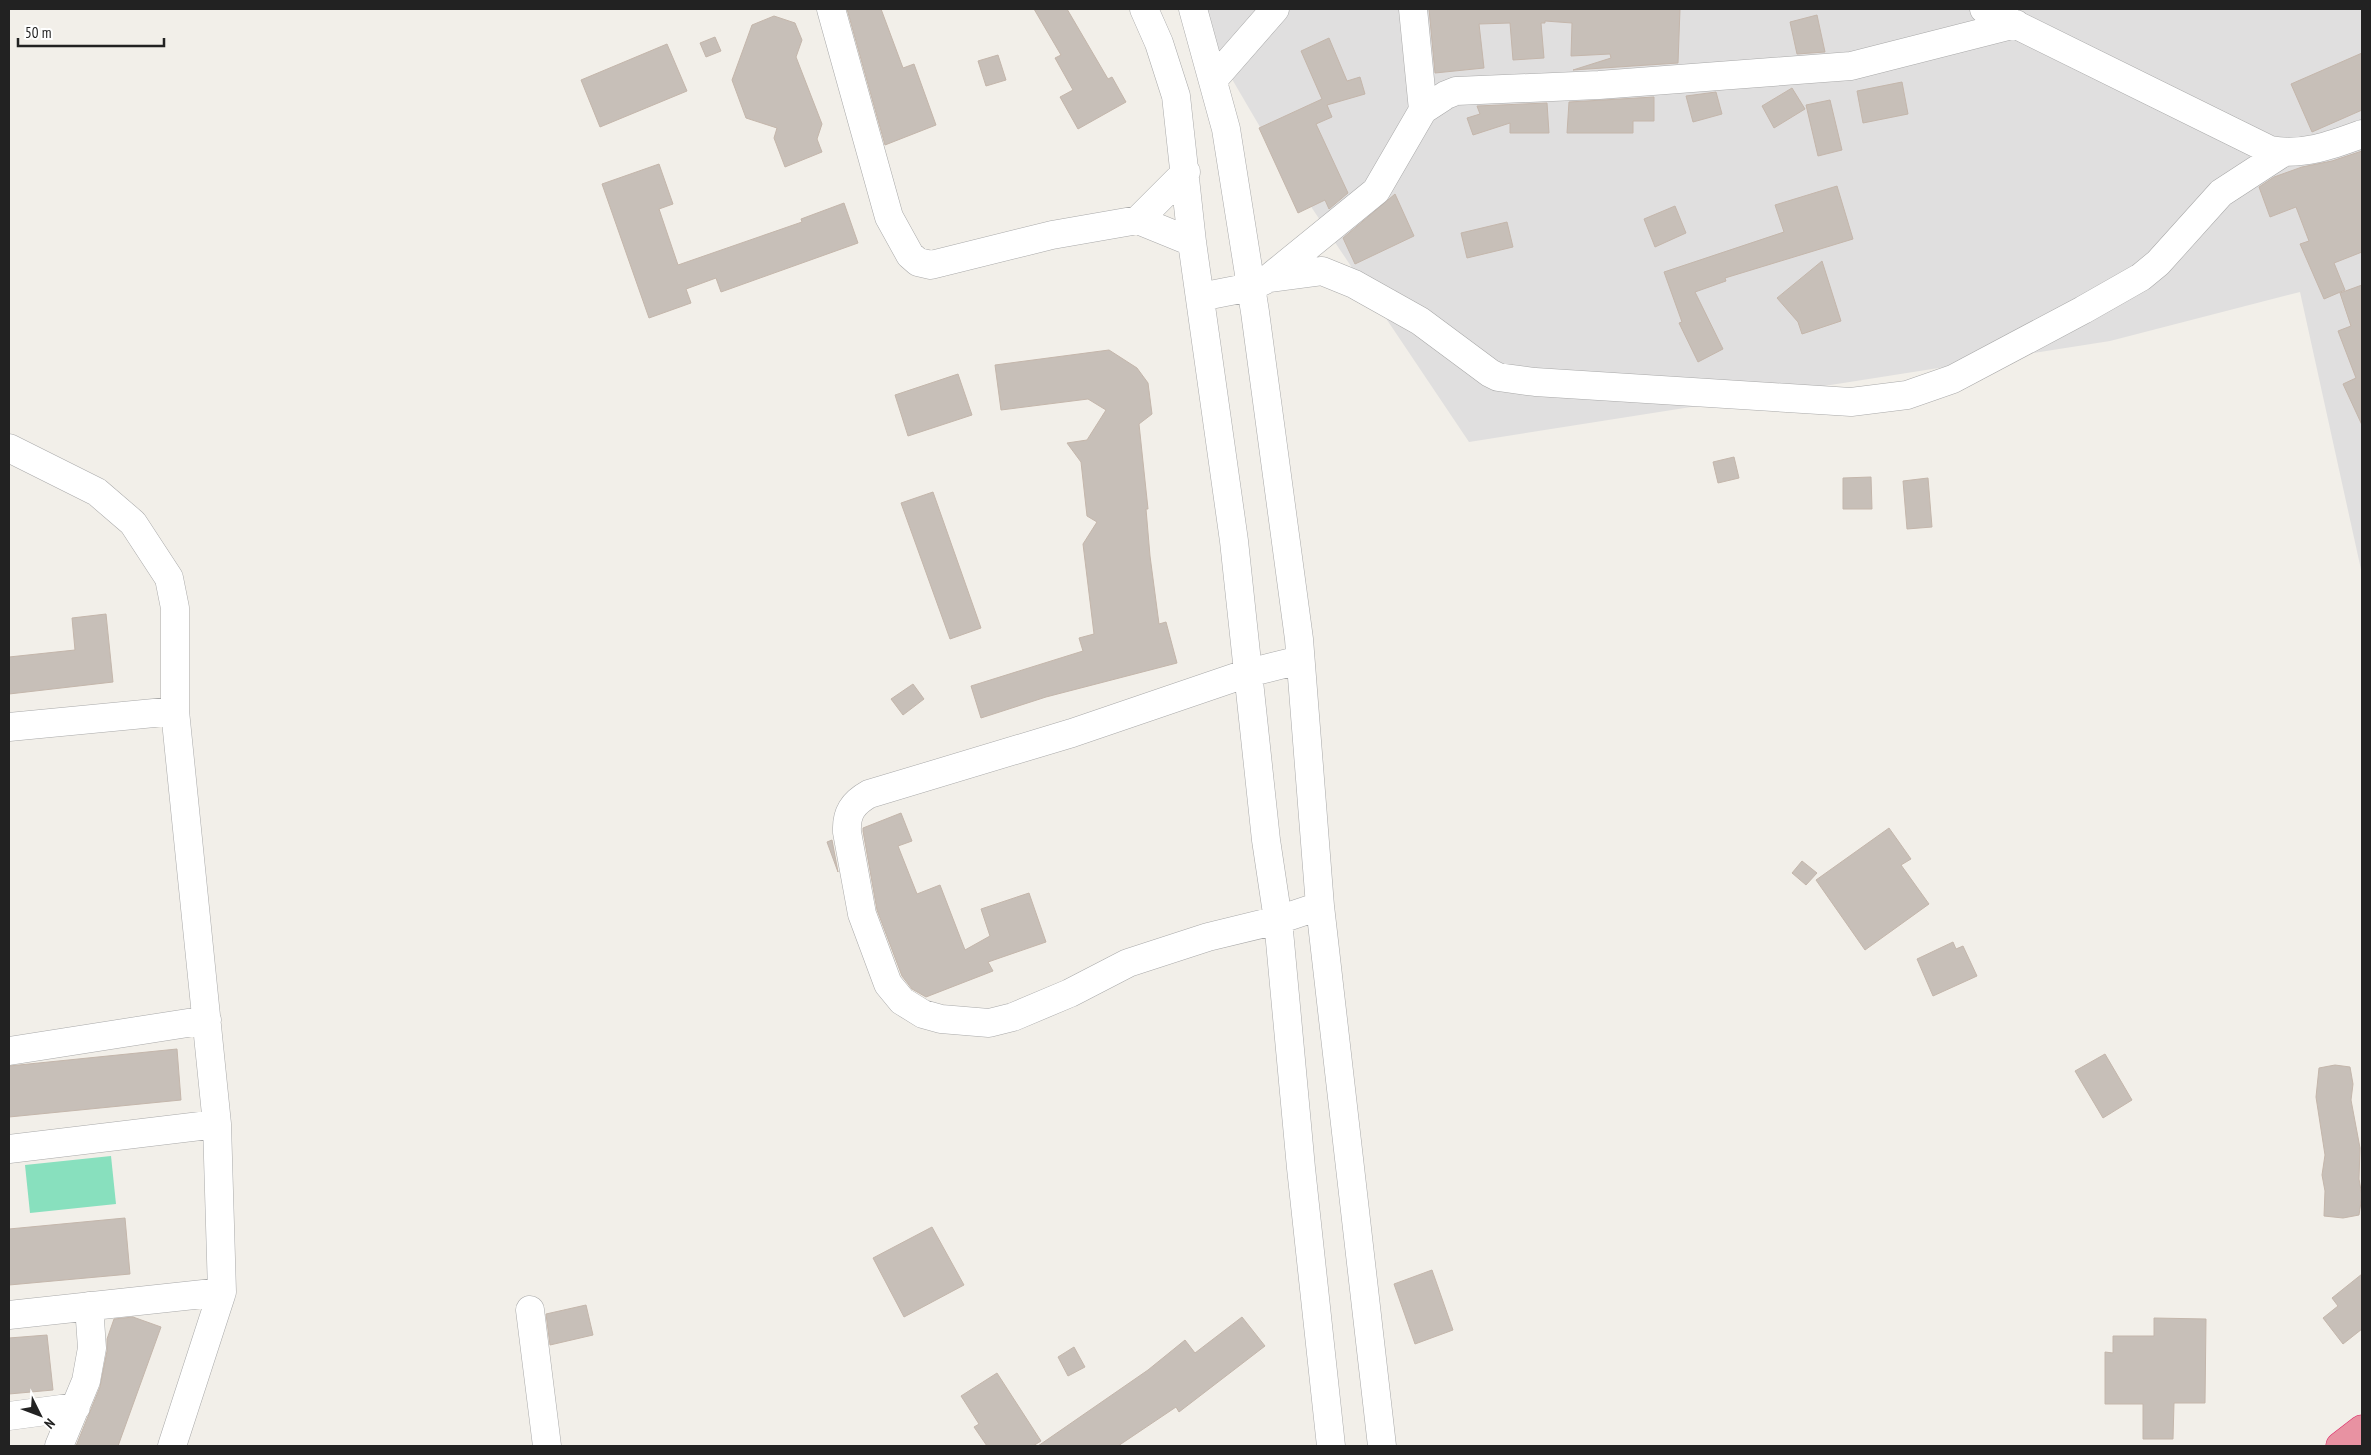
<svg xmlns="http://www.w3.org/2000/svg" width="2371" height="1455" font-family="'PT Sans Narrow',sans-serif">
<style>
.residential{fill:#e0dfdf}
.pitch{fill:#88e0be}
.building{fill:#c7bfb8;stroke:#c4b6ab}
.lines{fill:none;stroke-linecap:round;stroke-linejoin:round}
.minor-casing{stroke:#a9a9a9;stroke-width:29}
.highway-casing{stroke:#dc2a67;stroke-width:29}
.minor{stroke:#fff;stroke-width:28}
.highway{stroke:#e892a2;stroke-width:28}
</style>
<rect width="100%" height="100%" fill="#f2efe9"/>
<!-- residential -->
<path class="residential" d="M 1191,9 L 2362,9 L 2362,574 L 2300,292 L 2110,341 L 1469,442 L 1277,156 Z"/>
<!-- pitch -->
<path class="pitch" d="M 111,1156 L 116,1204 L 30,1213 L 25,1165 Z"/>
<!-- building -->
<path class="building" d="M 847,9 L 881,9 L 903,68 L 914,64 L 936,125 L 885,145 Z
M 1034,9 L 1067,9 L 1108,79 L 1112,77 L 1126,102 L 1078,129 L 1060,97 L 1073,90 L 1055,58 L 1061,55 Z
M 1429,9 L 1680,9 L 1678,63 L 1573,70 L 1611,58 L 1610,54 L 1571,56 L 1572,23 L 1545,21 L 1545,23 L 1541,23 L 1544,58 L 1513,60 L 1510,23 L 1479,24 L 1484,68 L 1435,73 Z
M 1817,15 L 1825,52 L 1797,54 L 1790,22 Z
M 774,16 L 795,23 L 802,40 L 796,57 L 822,124 L 817,139 L 822,152 L 785,167 L 774,138 L 777,128 L 746,118 L 732,80 L 752,25 Z
M 715,37 L 721,51 L 706,57 L 700,43 Z
M 1329,38 L 1347,81 L 1360,77 L 1365,94 L 1327,105 L 1332,117 L 1316,124 L 1348,193 L 1329,209 L 1325,200 L 1298,213 L 1259,128 L 1322,99 L 1301,51 Z
M 667,44 L 687,91 L 600,127 L 581,80 Z
M 2362,53 L 2362,110 L 2312,132 L 2291,84 Z
M 998,55 L 1006,80 L 986,86 L 978,61 Z
M 1902,82 L 1908,114 L 1863,123 L 1857,91 Z
M 1792,88 L 1805,109 L 1774,128 L 1762,106 Z
M 1716,92 L 1722,114 L 1693,122 L 1686,96 Z
M 1654,97 L 1654,121 L 1633,121 L 1633,133 L 1567,133 L 1569,102 Z
M 1830,100 L 1842,150 L 1818,156 L 1806,105 Z
M 1547,103 L 1549,133 L 1510,133 L 1510,123 L 1473,135 L 1467,118 L 1480,114 L 1477,106 Z
M 2362,151 L 2362,252 L 2334,263 L 2345,290 L 2324,299 L 2300,244 L 2309,241 L 2296,207 L 2270,217 L 2259,187 L 2274,177 L 2302,167 L 2332,161 Z
M 659,164 L 673,204 L 659,209 L 678,265 L 802,222 L 801,219 L 844,203 L 858,243 L 721,292 L 716,278 L 686,289 L 691,303 L 649,318 L 602,184 Z
M 1837,186 L 1853,239 L 1725,278 L 1726,281 L 1695,292 L 1723,349 L 1698,362 L 1679,323 L 1682,322 L 1664,272 L 1784,232 L 1775,205 Z
M 1395,194 L 1414,236 L 1355,264 L 1343,238 Z
M 1675,206 L 1686,233 L 1655,247 L 1644,219 Z
M 1507,222 L 1513,247 L 1467,258 L 1461,233 Z
M 1822,261 L 1841,321 L 1802,334 L 1798,322 L 1777,298 Z
M 2362,285 L 2362,425 L 2343,384 L 2356,378 L 2338,331 L 2351,326 L 2340,293 Z
M 1109,350 L 1137,368 L 1148,383 L 1152,414 L 1139,424 L 1148,509 L 1146,509 L 1150,556 L 1159,624 L 1166,622 L 1177,663 L 1046,697 L 981,718 L 971,686 L 1083,651 L 1079,638 L 1094,634 L 1083,544 L 1097,522 L 1087,516 L 1081,462 L 1067,443 L 1087,440 L 1106,410 L 1088,399 L 1001,410 L 995,365 Z
M 958,374 L 972,415 L 908,436 L 895,395 Z
M 1734,457 L 1739,478 L 1718,483 L 1713,462 Z
M 1871,477 L 1872,509 L 1843,509 L 1843,478 Z
M 1928,478 L 1932,527 L 1907,529 L 1903,481 Z
M 933,492 L 981,628 L 950,639 L 901,503 Z
M 106,614 L 113,682 L 9,694 L 9,657 L 75,650 L 72,618 Z
M 913,684 L 924,699 L 903,715 L 891,699 Z
M 901,813 L 912,841 L 898,846 L 917,894 L 940,885 L 965,950 L 990,936 L 981,909 L 1029,893 L 1046,942 L 988,962 L 993,971 L 926,997 L 912,989 L 902,976 L 877,910 L 863,831 L 863,828 Z
M 1889,828 L 1911,859 L 1901,865 L 1929,904 L 1865,950 L 1816,880 Z
M 832,840 L 838,872 L 827,842 Z
M 1802,861 L 1817,873 L 1806,885 L 1792,873 Z
M 1953,942 L 1956,949 L 1963,946 L 1977,976 L 1933,996 L 1917,959 Z
M 177,1049 L 181,1100 L 9,1117 L 9,1066 Z
M 2105,1054 L 2132,1100 L 2103,1118 L 2075,1071 Z
M 2335,1065 L 2350,1067 L 2353,1084 L 2351,1100 L 2360,1148 L 2359,1179 L 2362,1196 L 2359,1215 L 2343,1218 L 2324,1216 L 2325,1191 L 2322,1175 L 2325,1155 L 2316,1097 L 2319,1068 Z
M 125,1218 L 130,1274 L 9,1285 L 9,1229 Z
M 932,1227 L 964,1285 L 904,1317 L 873,1258 Z
M 1432,1270 L 1453,1330 L 1415,1344 L 1394,1284 Z
M 2362,1274 L 2362,1329 L 2343,1344 L 2323,1318 L 2338,1306 L 2332,1298 Z
M 586,1305 L 593,1335 L 550,1345 L 546,1314 Z
M 133,1317 L 161,1327 L 118,1446 L 76,1446 L 100,1387 L 107,1351 L 107,1339 L 114,1319 Z
M 1242,1317 L 1265,1346 L 1179,1412 L 1176,1407 L 1118,1446 L 1038,1446 L 1148,1370 L 1185,1340 L 1195,1353 Z
M 2154,1318 L 2206,1319 L 2205,1403 L 2174,1403 L 2173,1439 L 2143,1439 L 2143,1404 L 2105,1404 L 2105,1352 L 2113,1353 L 2113,1336 L 2154,1336 Z
M 47,1335 L 53,1390 L 9,1394 L 9,1338 Z
M 1074,1347 L 1085,1367 L 1068,1376 L 1058,1357 Z
M 997,1373 L 1041,1441 L 1033,1446 L 987,1446 L 974,1427 L 979,1424 L 961,1396 Z"/>
<g class="lines">
<!-- minor casing -->
<g class="minor-casing">
<path id="minor" d="M 831,9 L 889,217 L 910,255 L 918,262 L 931,265 L 1052,235 L 1138,220 L 1192,242
M 1144,9 L 1159,43 L 1176,96 L 1192,242 L 1234,541 L 1266,840 L 1278,920 L 1301,1168 L 1331,1446
M 1193,9 L 1226,129 L 1255,312 L 1299,639 L 1320,906 L 1382,1446
M 1413,9 L 1423,110
M 1984,9 L 2270,150 C 2303,156 2332,145 2362,134
M 1213,80 L 1275,9
M 1138,220 L 1186,172
M 1269,278 L 1376,191 L 1423,110 L 1446,95 L 1456,91 L 1599,85 L 1851,66 L 2016,24
M 1200,297 L 1251,287 L 1269,278 L 1322,271 L 1354,284 L 1420,321 L 1490,373 L 1498,377 L 1535,382 L 1851,402 L 1907,395 L 1953,379 L 2083,310 L 2141,277 L 2158,263 L 2221,193 L 2284,152
M 9,448 L 97,492 L 133,523 L 169,578 L 175,608 L 175,711 L 217,1124 L 222,1292 L 172,1446
M 1300,660 L 1248,673 L 1072,733 L 869,794 C 853,803 846,813 847,832 L 862,914 L 888,984 L 902,1001 L 923,1014 L 941,1019 L 989,1023 L 1013,1017 L 1070,993 L 1128,963 L 1208,937 L 1278,920 L 1320,906
M 9,727 L 175,711
M 9,1051 L 207,1020
M 9,1149 L 217,1124
M 530,1310 L 547,1446
M 9,1315 L 222,1292
M 9,1416 L 76,1407
M 59,1446 L 86,1381 L 92,1348 L 89,1306"/>
</g>
<!-- highway casing -->
<g class="highway-casing">
<path id="highway" d="M 2340,1446 L 2362,1429"/>
</g>
<!-- minor -->
<use href="#minor" class="minor"/>
<!-- highway -->
<use href="#highway" class="highway"/>
</g>
<!-- border -->
<rect width="2371" height="1455" fill="none" stroke="#222222" stroke-width="20"/>
<!-- north arrow -->
<g transform="translate(40 1415) rotate(132)" stroke="#ffffff" stroke-width="4" paint-order="stroke">
<path d="M0-4L9 19L0 12L-9 19Z" fill="#222222"/>
<text y="-8" font-size="14" font-weight="bold" text-anchor="middle" fill="#222222">N</text>
</g>
<!-- scale -->
<path d="M18 38v8h146v-8" fill="none" stroke="#222222" stroke-width="2.5"/>
<text x="25" y="38" font-size="15" fill="#222222" stroke="#ffffff" stroke-width="4" paint-order="stroke">50 m</text>
</svg>
